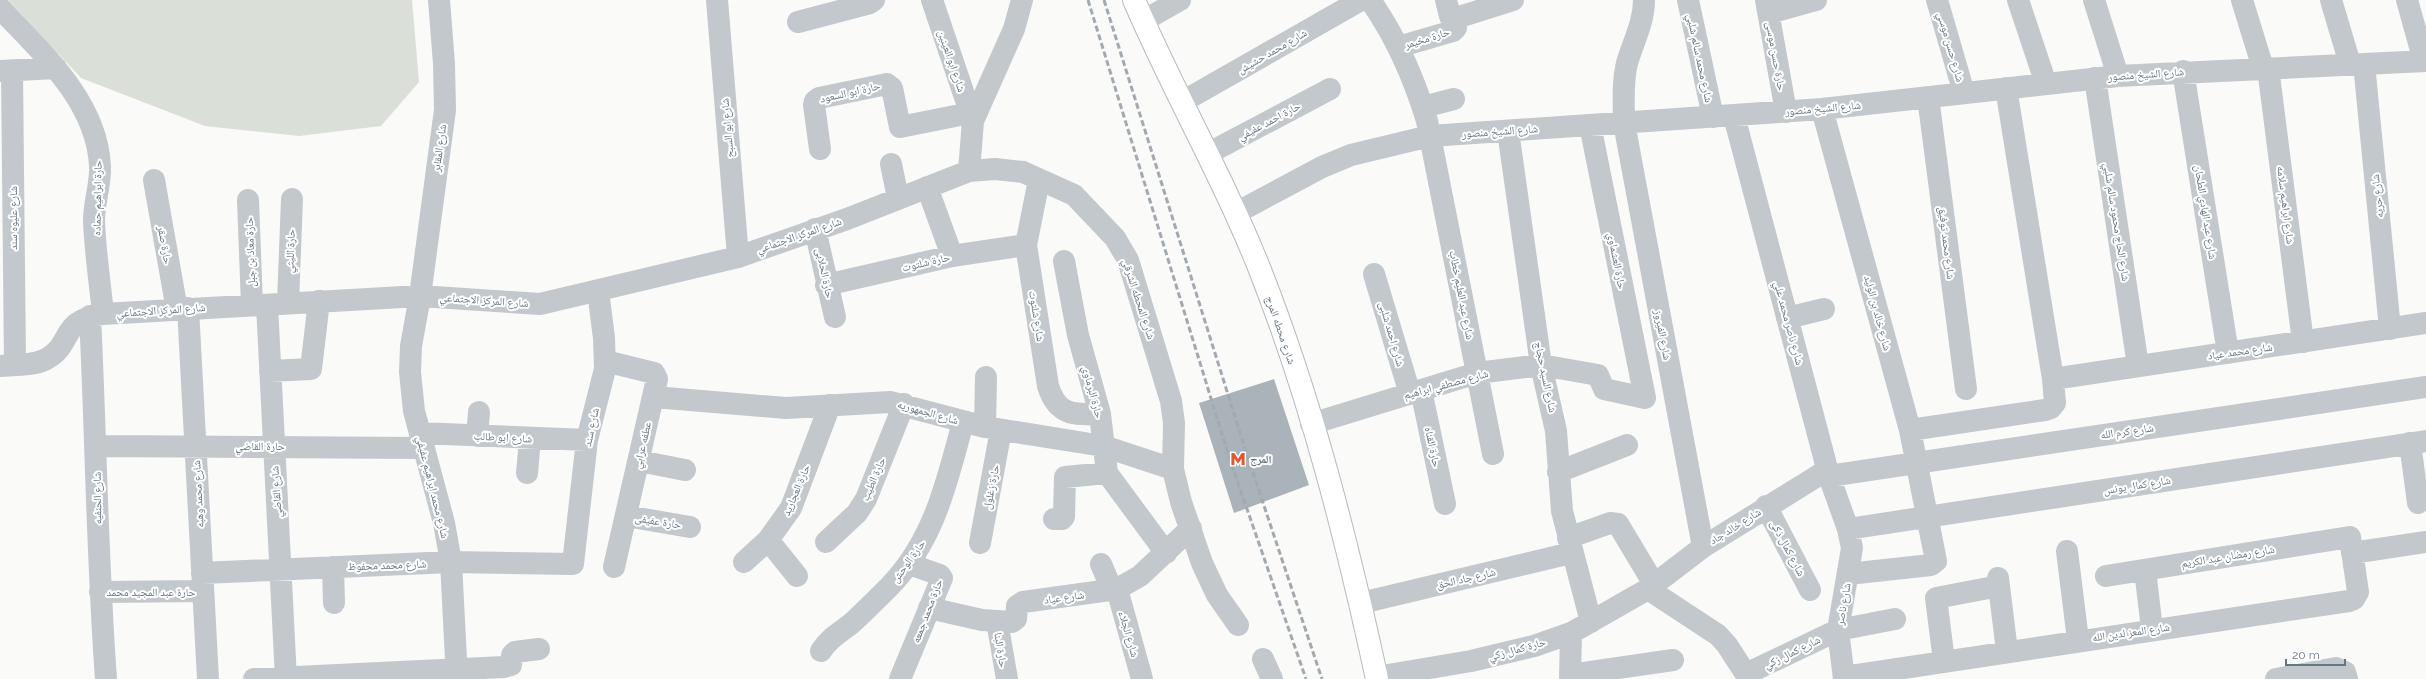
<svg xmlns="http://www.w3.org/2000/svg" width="2426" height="679" font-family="Raleway,'Noto Naskh Arabic',sans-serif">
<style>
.green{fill:#dadfd7}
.building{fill:#aab3b9}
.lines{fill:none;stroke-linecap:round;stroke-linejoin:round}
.major-casing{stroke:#b5babe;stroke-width:24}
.minor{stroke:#c3c8cc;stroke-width:22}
.major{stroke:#fff;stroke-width:22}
.rail{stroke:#a2aab0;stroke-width:3;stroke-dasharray:6 3;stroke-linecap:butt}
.labels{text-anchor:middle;stroke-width:4;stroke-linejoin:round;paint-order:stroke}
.street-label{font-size:11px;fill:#657683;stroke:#fff}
.poi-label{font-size:11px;font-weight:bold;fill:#657683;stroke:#fff;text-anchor:start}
</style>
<rect width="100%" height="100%" fill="#fafaf8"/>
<!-- green -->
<path class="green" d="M 8,0 L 412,0 L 419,82 L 381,126 L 299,136 L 205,126 L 81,78 Z"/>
<!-- building -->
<path class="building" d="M 1274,379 L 1309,485 L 1234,513 L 1199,403 Z"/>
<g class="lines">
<!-- major casing -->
<g class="major-casing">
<path id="major" d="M 1134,0 C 1173,91 1223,177 1260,270 C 1312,402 1347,541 1377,679"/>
</g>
<!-- minor -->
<path class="minor" d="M 439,0 L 444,64 L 445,110 L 420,296 L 411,346 L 410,372 L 414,411 L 444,523 L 451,562 L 457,679
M 717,0 L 738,257
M 932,0 L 973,121
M 1370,0 C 1396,37 1414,78 1427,121 L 1493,454
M 1446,0 L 1450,16 L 1455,19
M 1644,0 C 1644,23 1633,42 1627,63 C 1622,83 1624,102 1624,123 L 1703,547
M 1688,0 L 1713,117
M 1766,0 L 1786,112
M 1937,0 L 1964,93
M 2018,0 L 2046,84
M 2094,0 L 2118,76
M 2242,0 L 2263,68
M 2331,0 L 2350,64
M 2407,0 L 2424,61
M 0,8 C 41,52 97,101 100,166 C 101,184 94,202 94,220 C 95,251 100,283 103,314
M 1769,13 L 1816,0
M 1143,21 L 1180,0
M 798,22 L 870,3 L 874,0
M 1398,47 L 1453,31 L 1456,28 L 1454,22 L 1456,18 L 1513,0
M 2364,64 L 2390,329
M 2268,68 L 2303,342
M 0,71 L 56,68
M 12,71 L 15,365
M 2183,71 L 2228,353
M 2095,78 L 2138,366
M 1928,97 L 1966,389
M 1182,102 L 1361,0
M 1423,107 L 1454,99
M 1822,109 L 1910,430 L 1936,561 L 1931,565 L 1848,574
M 1734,116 L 1829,476 L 1848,529 L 1852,548 L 1838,630 L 1844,679
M 1508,131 L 1541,365 L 1556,431 L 1562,511 L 1591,622
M 820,149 L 814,105 L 815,101 L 819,98 L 887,84 L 892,88 L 900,127 L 970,113
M 1209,153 L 1330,89
M 891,164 L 898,198
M 969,171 L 973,121 L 1014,29 L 1022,0
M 154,180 L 177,310
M 1039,180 L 1026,245 L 1048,386 C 1057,415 1073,415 1100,414
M 927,187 L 952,256
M 248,200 L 252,305
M 1236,213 L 1322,167 L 1351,155 L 1430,136 L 1822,109 L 2118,76 L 2426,61
M 815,229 L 835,317
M 1064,261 L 1078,335 L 1100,414 L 1107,473 L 1166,553
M 1374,274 L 1410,394
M 826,285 L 952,256 L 1026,245
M 288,303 L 292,199
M 267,305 L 286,679
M 188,308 L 208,679
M 90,316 C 96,437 97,558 106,679
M 1787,318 L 1824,309
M 605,361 L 654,373 L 657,379 L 614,567
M 0,366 C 14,365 36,366 48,358 C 74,342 59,321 103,314 L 420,296 L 540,304 L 738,257 L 847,219 L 969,171 L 995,169 L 1023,172 L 1074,195 L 1115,238 L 1128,260 L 1171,401 L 1174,423 L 1173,469 L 1181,502 L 1202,563 L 1217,595 L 1238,625
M 270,371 L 311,369 L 319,301
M 2053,379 L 2426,323
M 1421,390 L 1445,504
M 654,397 L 786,408 L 890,402 L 985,427 L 1103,446 L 1173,469
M 1311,424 L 1477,373 L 1541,365 L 1598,375 L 1604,389 L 1645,398 L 1590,125
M 985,427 L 986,377
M 1910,430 L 2045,410 L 2051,408 L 2055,403 L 2053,379 L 2006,88
M 420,433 L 587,440
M 477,436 L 479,412
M 2410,443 L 2418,503
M 96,446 L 424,448
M 639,461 L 685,470
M 1558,472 L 1627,445
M 527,473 L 530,439
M 1829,476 L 2426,387
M 1766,506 L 1810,590
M 626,516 L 690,527
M 1054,519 L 1062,519 L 1064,517 L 1065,477 L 1107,473
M 1848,529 L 2426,441
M 1568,538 L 1610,523 L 1618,524 L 1654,584
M 768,540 L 797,576
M 826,542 L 857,513 L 866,499 L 904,404
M 980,543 L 1001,430
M 2067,551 L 2078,640
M 2352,553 L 2426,542
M 744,562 L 768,540 L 791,508 L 830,405
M 1101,564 L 1112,590
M 333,567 L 334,603
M 2145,570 L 2152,629
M 202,573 L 451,562 L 573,564 L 587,440 L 605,369 L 604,338 L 598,291
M 1998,578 L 2007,651
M 1117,589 L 1142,679
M 1648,589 L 1718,635 L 1727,645 L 1749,679
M 100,592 L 203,591
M 1361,603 L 1571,553
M 929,608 L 982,620 L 1012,622 L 1016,619 L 1017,606 L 1023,602 L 1117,589 L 1140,576 L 1191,528
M 997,621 L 1007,679
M 821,651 C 829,638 841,632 852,623 C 865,611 877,599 889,587 C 934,541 947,482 963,422
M 1263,659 L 1272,679
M 1944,661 L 1936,598 L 1999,586
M 1746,674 L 1838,630 L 1895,619
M 1570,675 L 1673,660
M 1376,677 L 1471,661 L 1534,646 L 1571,633 L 1648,589 L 1703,547 L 1827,470
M 1844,677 L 2349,601 L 2354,599 L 2358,592 L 2350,537 L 2106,576
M 254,679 L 504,667 L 511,665 L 512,655 L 515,652 L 539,649
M 900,679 L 942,578 L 940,575 L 909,564
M 1570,679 L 1571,633
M 2276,679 L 2336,668 L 2345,672 L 2347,679"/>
<!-- major -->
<use href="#major" class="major"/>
<!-- rail -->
<path class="rail" d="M 1088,0 L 1230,460 L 1306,679
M 1104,0 L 1247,455 L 1322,679"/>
</g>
<!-- icons -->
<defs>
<g id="metro-bare" transform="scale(1.2)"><path d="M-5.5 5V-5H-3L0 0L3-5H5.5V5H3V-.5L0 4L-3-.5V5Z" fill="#e4572e" stroke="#fff" stroke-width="2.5" paint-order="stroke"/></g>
</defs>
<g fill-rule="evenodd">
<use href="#metro-bare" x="1238" y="459"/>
</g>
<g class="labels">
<!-- street labels -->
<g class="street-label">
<text transform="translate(1427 38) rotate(-17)" y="4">حارة مخيمر</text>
<text transform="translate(1951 47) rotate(74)" y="4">شارع حسن موسي</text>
<text transform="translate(1272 51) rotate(-30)" y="4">شارع محمد حشيش</text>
<text transform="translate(1776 56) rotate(80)" y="4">حارة حسن موسى</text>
<text transform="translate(1700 58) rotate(78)" y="4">شارع محمد سالم شلبي</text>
<text transform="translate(952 61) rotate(71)" y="4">شارع ابو العينين</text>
<text transform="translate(2146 74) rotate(-4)" y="4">شارع الشيخ منصور</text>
<text transform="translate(850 92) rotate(-13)" y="4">حارة ابو السعود</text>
<text transform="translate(1823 108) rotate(-5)" y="4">شارع الشيخ منصور</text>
<text transform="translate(1269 121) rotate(-28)" y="4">حارة احمد عفيفي</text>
<text transform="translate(727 128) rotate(-95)" y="4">شارع ابو السبح</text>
<text transform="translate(1500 131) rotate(-4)" y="4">شارع الشيخ منصور</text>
<text transform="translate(439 148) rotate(-82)" y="4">شارع المقابر</text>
<text transform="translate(2377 196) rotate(-96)" y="4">شارع حريه</text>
<text transform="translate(97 198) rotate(-89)" y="4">حارة ابراهيم حماده</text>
<text transform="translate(2286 205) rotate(83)" y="4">شارع ابراهيم سلامه</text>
<text transform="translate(2206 212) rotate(81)" y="4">شارع عبد الهادي الطحان</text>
<text transform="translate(13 218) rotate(-90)" y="4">شارع عليوه سند</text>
<text transform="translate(2117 222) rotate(81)" y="4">شارع الحاج محمود سالم شلبي</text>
<text transform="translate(799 235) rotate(-19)" y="4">شارع المركز الاجتماعي</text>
<text transform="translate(1947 243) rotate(83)" y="4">شارع محمد توفيق</text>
<text transform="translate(165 245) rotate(80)" y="4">حارة صقر</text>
<text transform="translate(290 251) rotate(-88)" y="4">حارة الليثي</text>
<text transform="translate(250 252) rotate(-92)" y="4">حارة معاذ بن جبل</text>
<text transform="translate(1617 261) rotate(79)" y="4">حارة العشماوي</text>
<text transform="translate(926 262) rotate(-13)" y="4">حارة شلتوت</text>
<text transform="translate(825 273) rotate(78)" y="4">حارة الحلابى</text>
<text transform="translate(1462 295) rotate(79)" y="4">شارع عبد العليم خطاب</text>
<text transform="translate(1139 299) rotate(72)" y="4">شارع المحطه الشرقي</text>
<text transform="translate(484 300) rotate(4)" y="4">شارع المركز الاجتماعي</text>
<text transform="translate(161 310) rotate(-4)" y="4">شارع المركز الاجتماعي</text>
<text transform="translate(1878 313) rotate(75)" y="4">شارع خالد بن الوليد</text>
<text transform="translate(1037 316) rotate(81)" y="4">شارع شلتوت</text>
<text transform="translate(1789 323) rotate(75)" y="4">شارع ناصر محمد علي</text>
<text transform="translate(1281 330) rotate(71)" y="4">شارع محطه المرج</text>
<text transform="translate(1392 334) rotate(74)" y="4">شارع احمد شلبى</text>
<text transform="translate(1663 335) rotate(79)" y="4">شارع الفيروز</text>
<text transform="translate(2240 351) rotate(-8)" y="4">شارع محمد عياد</text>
<text transform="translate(1546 377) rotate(78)" y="4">شارع السيد حجاج</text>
<text transform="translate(1446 384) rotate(-15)" y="4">شارع مصطفي ابراهيم</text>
<text transform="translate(1093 392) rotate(75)" y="4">حارة البرماوي</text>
<text transform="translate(928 412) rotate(16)" y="4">شارع الجمهوريه</text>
<text transform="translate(591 427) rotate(-78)" y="4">شارع سند</text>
<text transform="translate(2127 431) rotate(-8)" y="4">شارع كرم الله</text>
<text transform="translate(503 437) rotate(3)" y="4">شارع ابو طالب</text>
<text transform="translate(642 445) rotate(-77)" y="4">عطفه عرابي</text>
<text x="260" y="450">حارة القاضي</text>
<text transform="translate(1433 447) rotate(78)" y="4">حارة القناه</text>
<text transform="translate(873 479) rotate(-67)" y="4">حارة الطيب</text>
<text transform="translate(2137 485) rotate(-9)" y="4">شارع كمال يونس</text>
<text transform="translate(433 487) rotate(76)" y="4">شارع محمد ابراهيم عفيفي</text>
<text transform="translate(991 487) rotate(-79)" y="4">حارة زغلول</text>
<text transform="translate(796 490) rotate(-67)" y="4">حارة العجاريد</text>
<text transform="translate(276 492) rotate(-94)" y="4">شارع القاضي</text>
<text transform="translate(198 494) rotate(-93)" y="4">شارع محمد وهبه</text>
<text transform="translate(97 498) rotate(-91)" y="4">شارع الحنفيه</text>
<text transform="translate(658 521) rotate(9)" y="4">حارة عفيفى</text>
<text transform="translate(1735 526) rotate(-32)" y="4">شارع خالد جاد</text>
<text transform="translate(1788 548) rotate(62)" y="4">شارع كمال ذكى</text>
<text transform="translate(2228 556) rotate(-9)" y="4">شارع رمضان عبد الكريم</text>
<text transform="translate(908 561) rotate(-54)" y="4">حارة الوحش</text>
<text transform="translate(387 565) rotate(-2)" y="4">شارع محمد محفوظ</text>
<text transform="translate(1466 578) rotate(-13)" y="4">شارع جاد الحق</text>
<text x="151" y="596">حارة عبد المجيد محمد</text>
<text transform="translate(1064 597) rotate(-8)" y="4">شارع عياد</text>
<text transform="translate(1843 604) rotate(-80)" y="4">شارع ناصر</text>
<text transform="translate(927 611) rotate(-69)" y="4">حارة محمد جمعه</text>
<text transform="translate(2131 632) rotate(-8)" y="4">شارع المعز لدين الله</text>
<text transform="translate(1129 634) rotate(74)" y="4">شارع الجلاء</text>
<text transform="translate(1517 649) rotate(-15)" y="4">حارة كمال زكي</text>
<text transform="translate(1001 650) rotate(81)" y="4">حارة البنا</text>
<text transform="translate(1792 652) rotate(-26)" y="4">شارع كمال زكي</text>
</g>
<!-- poi labels -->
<g class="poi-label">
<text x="1250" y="463">المرج</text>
</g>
</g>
<!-- scale -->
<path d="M2286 659v6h59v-6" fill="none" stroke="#657683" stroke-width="2"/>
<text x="2292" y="659" font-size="12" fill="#657683" stroke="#ffffff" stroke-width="3" paint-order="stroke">20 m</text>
</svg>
